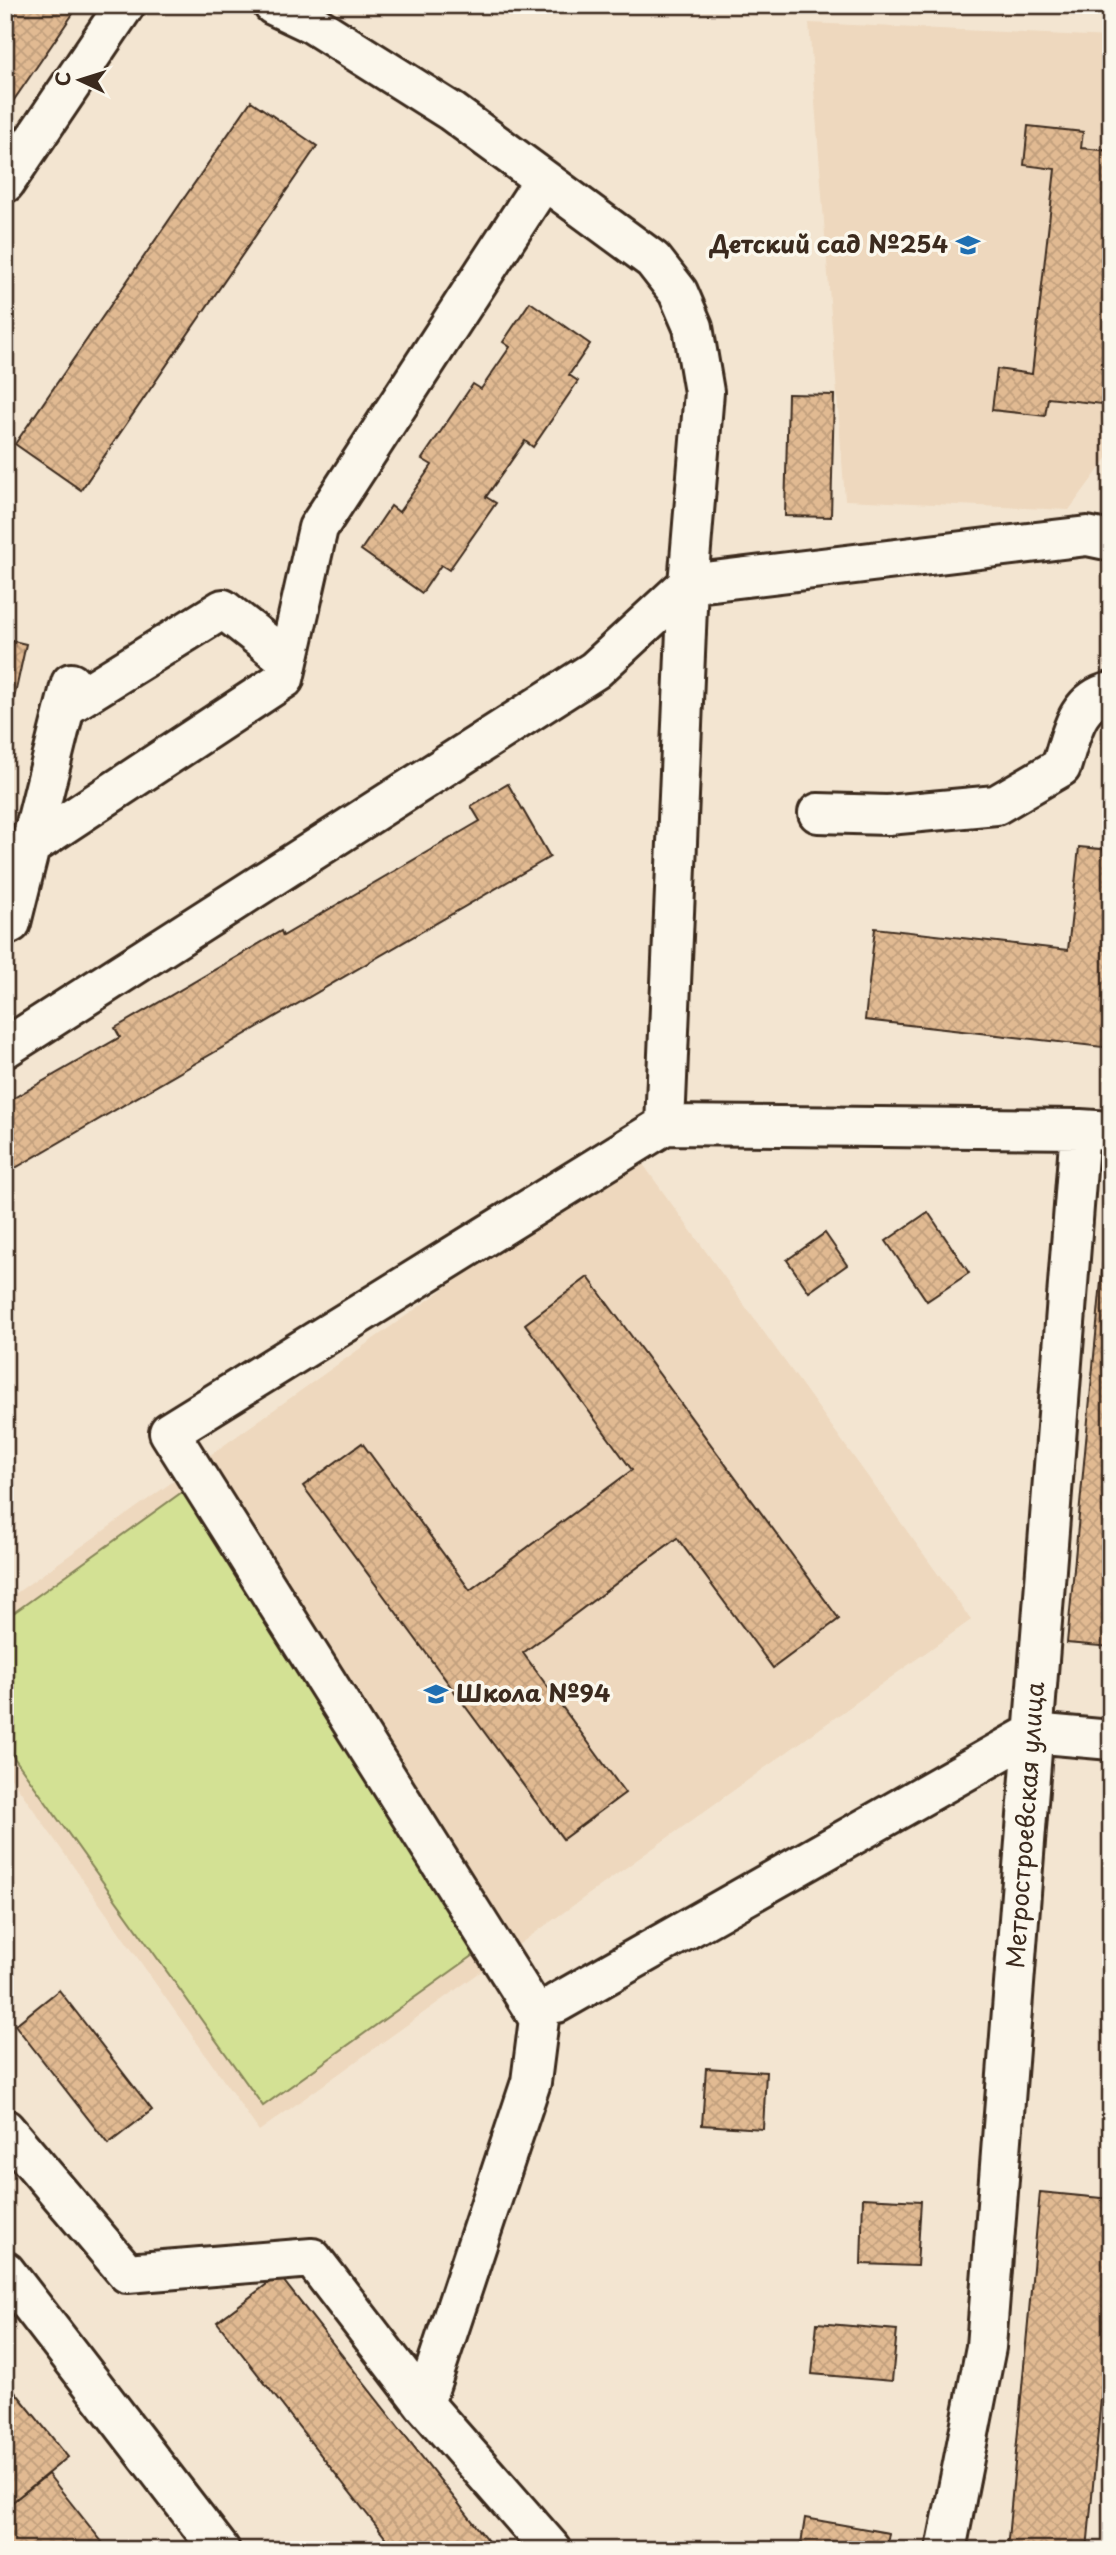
<svg xmlns="http://www.w3.org/2000/svg" width="1116" height="2555" font-family="'Playpen Sans',sans-serif">
<style>
.built{fill:#eed8be}
.garden{fill:#d3e194;stroke:#878659;stroke-width:2}
.building{fill:url(#building-cross-hatch);stroke:#3b2a1e;stroke-width:2}
.lines{fill:none;stroke-linecap:round;stroke-linejoin:round}
.minor-casing{stroke:#3b2a1e;stroke-width:44}
.minor{stroke:#fbf7ec;stroke-width:38}
.labels{text-anchor:middle;stroke-width:7;stroke-linejoin:round;paint-order:stroke}
.poi-label{font-size:24px;font-weight:bold;fill:#3b2a1e;stroke:#fbf7ec;text-anchor:end}
.street-label{font-size:24px;fill:#3b2a1e;stroke:#fbf7ec}
</style>
<defs>
<pattern id="building-cross-hatch" width="8" height="8" patternUnits="userSpaceOnUse" patternTransform="scale(1.75)"><rect width="8" height="8" fill="#e1ba92"/><path d="M0 0l8 8M0 8l8-8" fill="none" stroke="#c2a07d"/></pattern>
</defs>
<rect width="100%" height="100%" fill="#f3e5d1"/>
<filter id="ink" filterUnits="userSpaceOnUse"><feTurbulence type="fractalNoise" baseFrequency=".0143" numOctaves="2"/><feDisplacementMap in="SourceGraphic" scale="14" xChannelSelector="R" yChannelSelector="G"/><feConvolveMatrix kernelMatrix="1 2 1 2 8 2 1 2 1" color-interpolation-filters="sRGB"/></filter>
<g filter="url(#ink)">
<!-- built -->
<path class="built" d="M 809,23 L 1111,37 L 1111,453 L 1069,510 L 845,500 Z
M 635,1153 L 971,1620 L 259,2131 L 5,1769 L 5,1601 Z"/>
<!-- garden -->
<path class="garden" d="M 185,1490 L 502,1935 L 263,2106 L 5,1745 L 5,1619 Z"/>
<!-- building -->
<path class="building" d="M 5,5 L 79,5 L 5,113 Z
M 251,101 L 317,146 L 81,490 L 15,444 Z
M 1028,126 L 1083,132 L 1081,148 L 1111,151 L 1111,405 L 1048,398 L 1045,416 L 992,410 L 997,369 L 1032,374 L 1055,169 L 1024,165 Z
M 530,302 L 590,344 L 569,375 L 578,381 L 533,447 L 525,441 L 486,497 L 496,503 L 449,570 L 441,565 L 422,593 L 361,550 L 391,506 L 399,512 L 432,465 L 422,459 L 473,384 L 481,389 L 510,347 L 503,342 Z
M 788,394 L 834,395 L 831,517 L 785,516 Z
M 5,639 L 26,644 L 5,740 Z
M 508,784 L 550,857 L 5,1174 L 5,1103 L 120,1037 L 115,1028 L 281,931 L 283,936 L 480,821 L 471,806 Z
M 1079,847 L 1111,850 L 1111,1048 L 865,1020 L 875,928 L 1068,950 Z
M 1110,1186 L 1111,1186 L 1111,1647 L 1067,1643 Z
M 928,1212 L 969,1273 L 927,1301 L 886,1241 Z
M 825,1233 L 847,1265 L 809,1292 L 787,1260 Z
M 588,1277 L 839,1619 L 773,1668 L 677,1538 L 523,1653 L 625,1793 L 563,1839 L 303,1486 L 362,1443 L 470,1590 L 632,1470 L 525,1324 Z
M 59,1990 L 152,2110 L 108,2144 L 15,2025 Z
M 706,2068 L 766,2072 L 763,2129 L 702,2125 Z
M 1040,2192 L 1111,2199 L 1111,2290 L 1087,2550 L 1007,2550 Z
M 863,2198 L 921,2201 L 917,2266 L 861,2264 Z
M 279,2275 L 495,2550 L 395,2550 L 217,2322 Z
M 817,2323 L 897,2330 L 892,2381 L 812,2374 Z
M 5,2379 L 68,2457 L 5,2508 Z
M 48,2474 L 106,2547 L 103,2550 L 5,2550 L 5,2508 Z
M 805,2518 L 889,2533 L 886,2550 L 800,2550 Z"/>
<g class="lines">
<!-- minor casing -->
<g class="minor-casing">
<path id="minor" d="M 273,5 L 311,23 L 452,112 L 653,260 L 678,292 L 693,327 L 704,392 L 688,584 L 665,1125 L 169,1432 L 539,2019 L 531,2082 L 424,2404 L 552,2550
M 5,183 L 125,5
M 65,707 L 223,609 L 288,660
M 818,813 L 888,815 L 996,805 L 1061,767 C 1071,737 1075,700 1111,692
M 31,846 L 284,679 L 318,528 L 544,180
M 5,926 L 11,923 L 71,683
M 5,1048 L 595,670 L 688,584 L 1087,536 L 1111,541
M 665,1125 L 1080,1129
M 557,2003 L 1033,1733 L 1111,1740
M 5,2129 L 127,2273 L 312,2258 L 424,2404
M 5,2271 L 220,2550
M 946,2550 L 986,2347 L 1080,1129 L 1111,1131"/>
</g>
<!-- minor -->
<use href="#minor" class="minor"/>
</g>
</g>
<!-- icons -->
<defs>
<g id="school-bare" transform="scale(1.89)"><path d="M0-5L7-2L0 1L-7-2ZM-4 1L0 2.5L4 1V4Q0 6-4 4Z" fill="#1f6fb2" stroke="#fbf7ec" stroke-width="2.5" paint-order="stroke"/></g>
</defs>
<g fill-rule="evenodd">
<use href="#school-bare" x="968" y="245"/>
<use href="#school-bare" x="436" y="1694"/>
</g>
<g class="labels">
<!-- poi labels -->
<g class="poi-label">
<text x="948" y="253">Детский сад №254</text>
<text x="456" y="1702" text-anchor="start">Школа №94</text>
</g>
<!-- street labels -->
<g class="street-label">
<text transform="translate(1026 1825) rotate(-86)" y="8">Метростроевская улица</text>
</g>
</g>
<!-- margin -->
<rect width="1116" height="2555" fill="none" stroke="#fbf7ec" stroke-width="28"/>
<rect x="14" y="14" width="1088" height="2527" fill="none" stroke="#3b2a1e" stroke-width="2.5" filter="url(#ink)"/>
<!-- north arrow -->
<g transform="translate(80 80) rotate(274)" stroke="#fbf7ec" stroke-width="5" paint-order="stroke">
<path d="M0-5L12 26L0 18L-12 26Z" fill="#3b2a1e"/>
<text y="-10" font-size="19" font-weight="bold" text-anchor="middle" fill="#3b2a1e">С</text>
</g>
</svg>
